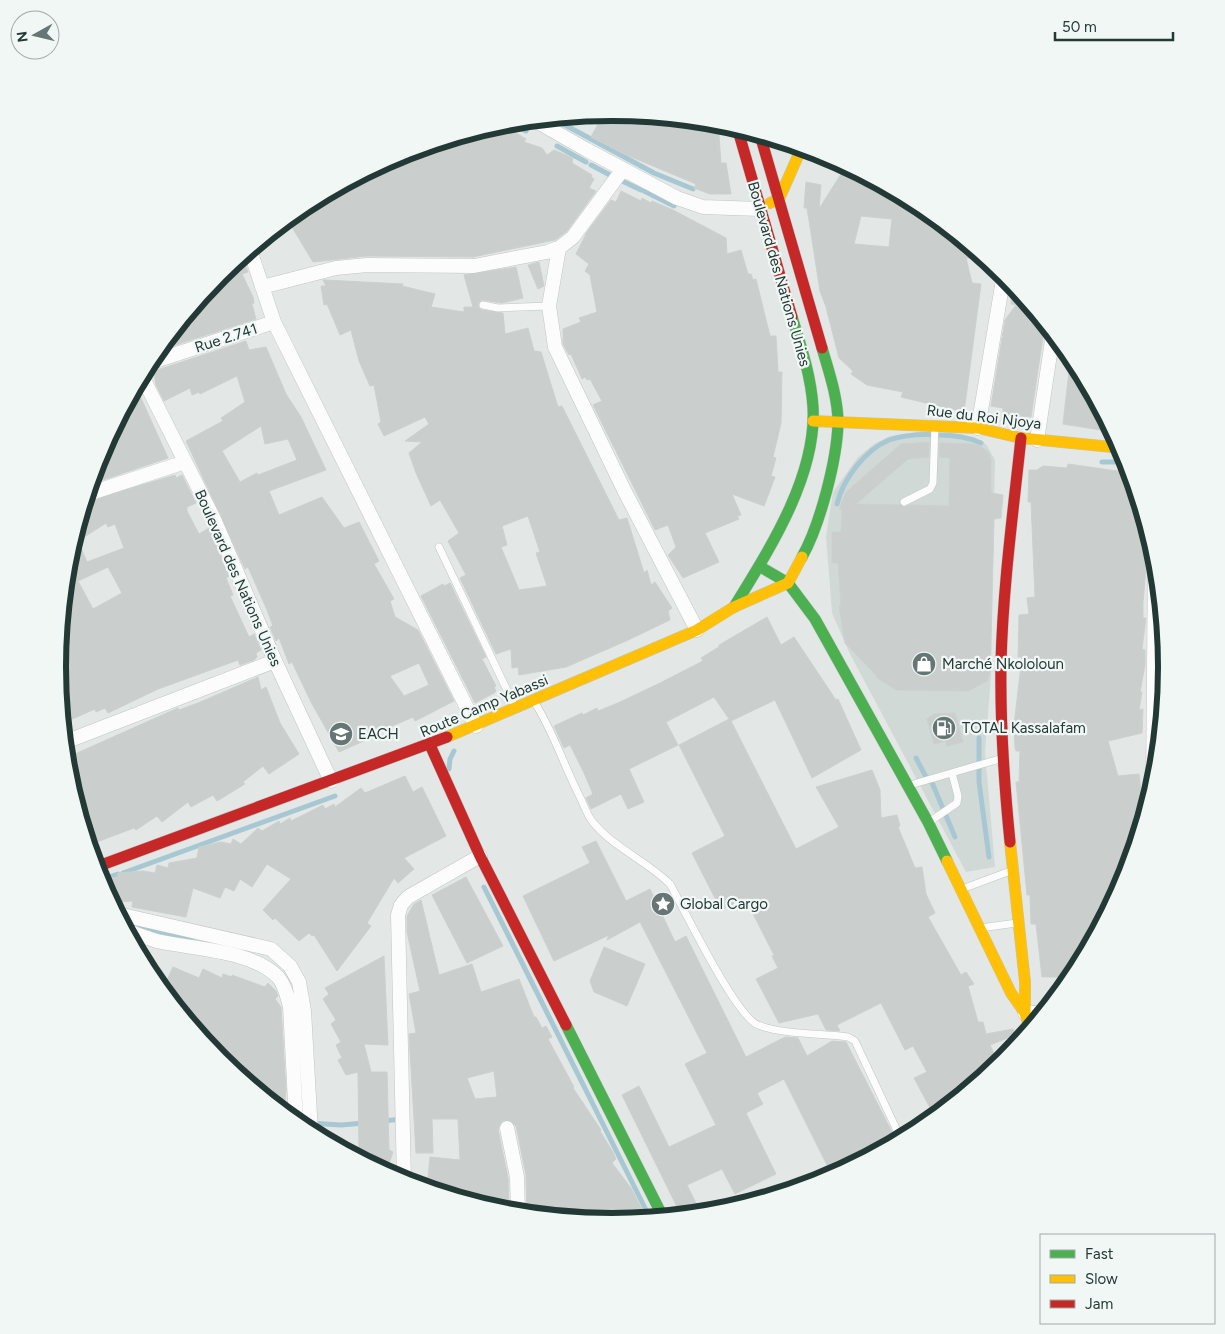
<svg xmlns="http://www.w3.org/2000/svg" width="1225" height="1334" font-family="Figtree,sans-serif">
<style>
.built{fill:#d1d9d6}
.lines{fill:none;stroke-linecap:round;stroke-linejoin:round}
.stream{stroke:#a7c8d3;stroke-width:5}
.building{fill:#cacfcd;stroke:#ccd1cf;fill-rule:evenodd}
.lane-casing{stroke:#c0c5c3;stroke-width:8}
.street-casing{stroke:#c0c5c3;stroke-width:15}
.fast-casing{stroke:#c0c6c4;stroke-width:12}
.slow-casing{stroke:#c0c6c4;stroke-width:12}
.jam-casing{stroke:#c0c6c4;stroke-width:12}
.lane{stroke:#fbfcfb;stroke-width:7}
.street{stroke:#fbfcfb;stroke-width:14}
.fast{stroke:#4caf50;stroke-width:11}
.slow{stroke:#ffc107;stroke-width:11}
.jam{stroke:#c62828;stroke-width:11}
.labels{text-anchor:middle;stroke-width:4.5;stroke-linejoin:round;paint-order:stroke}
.street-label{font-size:15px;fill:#233936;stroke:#f1f7f5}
.poi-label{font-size:15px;fill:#233936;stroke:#f1f7f5;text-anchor:start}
.rim{fill:none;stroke:#233936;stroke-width:6}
</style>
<rect width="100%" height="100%" fill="#e3e8e6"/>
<!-- built -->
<path class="built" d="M 927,432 L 974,437 L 986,444 L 995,460 L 991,676 L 985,752 L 995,867 L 966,872 L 849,652 L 832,613 L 826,536 L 833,492 L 858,457 L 874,444 L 890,436 Z"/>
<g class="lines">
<!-- stream -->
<path class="stream" d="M 552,118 L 654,173 L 693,189
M 511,122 L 526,131
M 557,146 L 586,162
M 591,165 L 610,175
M 622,181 L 641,190
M 644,191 L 674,206
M 1102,462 L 1127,462
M 837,504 C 843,479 865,450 889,440 C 904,435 924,434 939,435 C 953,435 968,437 981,443
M 979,738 L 979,782 L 989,857
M 916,758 L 927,779 L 930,778 L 955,837
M 449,769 L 450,759 L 454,751
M 123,873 L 335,796
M 100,880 L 118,874
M 484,887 L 650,1218
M 123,923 L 193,941
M 383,1121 L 402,1119
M 310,1123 L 341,1125 L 364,1123"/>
</g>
<!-- building -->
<path class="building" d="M 613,112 L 718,122 L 721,163 L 726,163 L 731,194 L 710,194 L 694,188 L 696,184 L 622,153 L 591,137 L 598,124 L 579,115 Z
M 501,124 L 526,139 L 524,142 L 542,148 L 547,155 L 554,150 L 573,158 L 572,163 L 592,175 L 591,177 L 594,179 L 589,188 L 596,191 L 567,231 L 555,240 L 473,257 L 367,256 L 313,262 L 287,219 L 304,205 L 400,154 Z
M 846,166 L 921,206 L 986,259 L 966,258 L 972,283 L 981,284 L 964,412 L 901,397 L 903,392 L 867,385 L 851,374 L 853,371 L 839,358 L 826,307 L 820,291 L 807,208 L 804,208 L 806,182 L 821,185 L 819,209 ZM 861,216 L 892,219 L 889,247 L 854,244 Z
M 621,191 L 641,201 L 642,198 L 651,203 L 652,201 L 673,210 L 726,238 L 727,254 L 741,250 L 748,274 L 751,274 L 753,280 L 756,279 L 770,336 L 776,336 L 778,372 L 782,372 L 781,423 L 773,457 L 776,458 L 771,476 L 775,477 L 764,506 L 732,494 L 741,515 L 737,516 L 739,519 L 705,533 L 719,562 L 683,578 L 668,555 L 676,547 L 668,525 L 655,530 L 593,405 L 602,401 L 590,379 L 587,380 L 585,377 L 582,379 L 571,354 L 569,355 L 563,344 L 563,329 L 581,322 L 579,318 L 597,312 L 590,275 L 585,271 L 589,264 L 576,254 L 587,232 L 611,200 L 616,202 Z
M 242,257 L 248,272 L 242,274 L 253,297 L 254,303 L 252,304 L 256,319 L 157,351 L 220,274 Z
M 539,262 L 544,286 L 538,289 L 528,265 Z
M 516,267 L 523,298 L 502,303 L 482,300 L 479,302 L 478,307 L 482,310 L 503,313 L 505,334 L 528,328 L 534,351 L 541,352 L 558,407 L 562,406 L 619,520 L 627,518 L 644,573 L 647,570 L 651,585 L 655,582 L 672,608 L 668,611 L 670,620 L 626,641 L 566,667 L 519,675 L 518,667 L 512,668 L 511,649 L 496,654 L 460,578 L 466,575 L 448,541 L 459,533 L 440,500 L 431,506 L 416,473 L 409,453 L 422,442 L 405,441 L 429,424 L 425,417 L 384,436 L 378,424 L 381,422 L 374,385 L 370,386 L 359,361 L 351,330 L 340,335 L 327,304 L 324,305 L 321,286 L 326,286 L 323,280 L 325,280 L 403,284 L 402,286 L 435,294 L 431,307 L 464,312 L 464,307 L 473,307 L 464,275 ZM 528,516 L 540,552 L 536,553 L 547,586 L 519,590 L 501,547 L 507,545 L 502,526 Z
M 1013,284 L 1045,323 L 1031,417 L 1003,416 L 1003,408 L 991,406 L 1005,320 L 1016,305 L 1011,304 Z
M 246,341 L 249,350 L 266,347 L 286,394 L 301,417 L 326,470 L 269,491 L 279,515 L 322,497 L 344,528 L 359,522 L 379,561 L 374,564 L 394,599 L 390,601 L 395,617 L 418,630 L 454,701 L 415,721 L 413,717 L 374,734 L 375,736 L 339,752 L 311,702 L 292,662 L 289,664 L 279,638 L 276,641 L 270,627 L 273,626 L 267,610 L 248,567 L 245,569 L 186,441 L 223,421 L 221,418 L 245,402 L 237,376 L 200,394 L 199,392 L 192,395 L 190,388 L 164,401 L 156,385 L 154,371 ZM 261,426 L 265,444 L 288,439 L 297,460 L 258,475 L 257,473 L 240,482 L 222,451 ZM 419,663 L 429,685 L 404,696 L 390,676 Z
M 1071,355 L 1074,359 L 1113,432 L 1063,424 Z
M 136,387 L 168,458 L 91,484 L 100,454 Z
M 929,442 L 929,457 L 908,459 L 856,504 L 900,505 L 904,507 L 910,505 L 949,506 L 950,458 L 939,457 L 940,443 L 973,444 L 980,446 L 988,452 L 991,459 L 991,493 L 1003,495 L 1001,518 L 994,519 L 990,672 L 987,681 L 968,691 L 896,690 L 876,677 L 877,676 L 845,643 L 839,606 L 841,605 L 838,563 L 832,563 L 832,532 L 841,532 L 842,509 L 839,509 L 846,492 L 901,444 Z
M 1068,464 L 1131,473 L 1149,532 L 1143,602 L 1143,618 L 1146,618 L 1142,649 L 1145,650 L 1145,665 L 1140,692 L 1142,692 L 1139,710 L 1143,709 L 1142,733 L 1108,741 L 1118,776 L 1139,774 L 1143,810 L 1142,818 L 1144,818 L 1125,880 L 1074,976 L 1072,977 L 1042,977 L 1036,924 L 1031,924 L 1030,895 L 1027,895 L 1016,782 L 1019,782 L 1020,751 L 1016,751 L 1015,747 L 1014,725 L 1022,657 L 1018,657 L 1019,615 L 1029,614 L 1027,598 L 1035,597 L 1031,502 L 1028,502 L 1029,470 L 1037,470 L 1043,466 L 1067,468 Z
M 175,475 L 176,478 L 182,475 L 196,503 L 187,507 L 187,511 L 199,534 L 209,528 L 229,576 L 226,578 L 233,595 L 230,596 L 249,637 L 254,634 L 261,650 L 256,653 L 257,657 L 254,660 L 240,665 L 238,660 L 158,689 L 108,713 L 105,708 L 96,712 L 95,709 L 63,723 L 58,667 L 62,621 L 70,617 L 64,607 L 70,604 L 65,592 L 68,558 L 85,502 ZM 106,523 L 108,527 L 115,524 L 124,548 L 87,562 L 78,541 ZM 108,567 L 122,593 L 93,609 L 78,581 Z
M 450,583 L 486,657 L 482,659 L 496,686 L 494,687 L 496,691 L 494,693 L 475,703 L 421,596 L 443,584 L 444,586 Z
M 767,617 L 781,645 L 794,637 L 836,700 L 838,699 L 861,750 L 812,778 L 775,700 L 731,721 L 796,849 L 839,827 L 816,787 L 872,770 L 880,790 L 881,818 L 897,815 L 900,826 L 898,827 L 915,868 L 922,867 L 926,894 L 935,913 L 928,917 L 961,975 L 966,972 L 974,984 L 968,986 L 978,1022 L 983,1022 L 986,1034 L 1013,1029 L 1015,1035 L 990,1045 L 996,1058 L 992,1060 L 995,1068 L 935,1117 L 914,1078 L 927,1072 L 913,1046 L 905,1050 L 881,1003 L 837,1025 L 840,1031 L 826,1030 L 818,1014 L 779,1023 L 756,979 L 778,968 L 772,956 L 774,955 L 745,898 L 721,910 L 692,853 L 725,836 L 679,745 L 729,719 L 714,697 L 666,722 L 678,745 L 629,769 L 644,802 L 628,809 L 621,794 L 591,809 L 586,798 L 593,794 L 584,773 L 570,745 L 564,748 L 554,726 L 582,713 L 583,715 L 597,708 L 598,711 L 618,703 L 660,683 L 703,661 L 701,658 L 719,647 L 719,645 Z
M 258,677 L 261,690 L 266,687 L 280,723 L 299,754 L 269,774 L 263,766 L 243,782 L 245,784 L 217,801 L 213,795 L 191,807 L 188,802 L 162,822 L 157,816 L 136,830 L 134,828 L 89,845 L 78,808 L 84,802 L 68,776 L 66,758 L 178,708 L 179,710 L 198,703 Z
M 955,713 L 963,742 L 947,746 L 946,741 L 934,744 L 927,719 L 934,714 Z
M 405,776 L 413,792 L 422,787 L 446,836 L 404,858 L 414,869 L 398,883 L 394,878 L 367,923 L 371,926 L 337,971 L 314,935 L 312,936 L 309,933 L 299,941 L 275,918 L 273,920 L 263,910 L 291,879 L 267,864 L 252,887 L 240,879 L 234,891 L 225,887 L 220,898 L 193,888 L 186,917 L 132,907 L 133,901 L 112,902 L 105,888 L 104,879 L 118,877 L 118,873 L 143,871 L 155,873 L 157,865 L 168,868 L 169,863 L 197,858 L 199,847 L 221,842 L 231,844 L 233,839 L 241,844 L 258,828 L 262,831 L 279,821 L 280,824 L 290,818 L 291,821 L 323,805 L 325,809 L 334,804 L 335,807 L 361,788 L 365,793 Z
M 596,841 L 626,901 L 650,889 L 675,942 L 686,936 L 746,1057 L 785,1037 L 798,1038 L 807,1056 L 832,1041 L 846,1042 L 895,1138 L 830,1171 L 784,1079 L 757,1093 L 763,1104 L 746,1113 L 776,1174 L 735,1194 L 722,1169 L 687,1185 L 701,1213 L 681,1215 L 622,1095 L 639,1086 L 669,1147 L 716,1125 L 685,1064 L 707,1053 L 640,922 L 607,940 L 609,935 L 554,961 L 523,896 L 590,863 L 582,847 Z
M 466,877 L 503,946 L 467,963 L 432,895 Z
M 421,900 L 439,975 L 472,964 L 481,992 L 519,979 L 534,1017 L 536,1017 L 542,1028 L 546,1026 L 552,1037 L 548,1039 L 574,1087 L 573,1088 L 601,1130 L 600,1131 L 613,1152 L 616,1159 L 612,1163 L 631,1188 L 645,1215 L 639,1219 L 612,1222 L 527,1214 L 526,1175 L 516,1126 L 509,1120 L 502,1121 L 498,1129 L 508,1178 L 509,1212 L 427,1188 L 430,1157 L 460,1160 L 458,1119 L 432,1119 L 433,1153 L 416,1153 L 409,1034 L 416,1033 L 409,994 L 420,991 L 407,932 L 407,916 L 414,904 ZM 494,1071 L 497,1097 L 475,1099 L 467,1078 Z
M 604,947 L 645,964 L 627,1006 L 594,992 L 590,981 Z
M 384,956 L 388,1045 L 364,1044 L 371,1072 L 387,1072 L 389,1150 L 393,1152 L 386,1172 L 364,1160 L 366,1154 L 359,1152 L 358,1072 L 346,1075 L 338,1060 L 342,1058 L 336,1045 L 341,1042 L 331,1024 L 336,1020 L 323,999 L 329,994 L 325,988 Z
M 173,967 L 199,978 L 203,969 L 222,978 L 223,974 L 232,977 L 232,975 L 265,987 L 268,983 L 276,991 L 278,996 L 275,999 L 281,1007 L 286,1090 L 284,1112 L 220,1059 L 149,972 L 167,980 Z"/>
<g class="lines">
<!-- lane casing -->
<g class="lane-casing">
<path id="lane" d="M 483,305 L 498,308 L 549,306
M 904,502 L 930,489 L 933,483 L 935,425
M 439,547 L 515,707
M 535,703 C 554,733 564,766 580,797 C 584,805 587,815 592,821 C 612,847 647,861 670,884 C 684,909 736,1017 758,1025 C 785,1035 819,1033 848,1037 L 855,1041 L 901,1139
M 910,785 L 1003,758
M 929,822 L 957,803 L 958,796 L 952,773
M 962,889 L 1013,870
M 980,928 L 1017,923"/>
</g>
<!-- street casing -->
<g class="street-casing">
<path id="street" d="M 534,120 L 587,150 L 677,198 L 703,207 L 760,209
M 559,248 L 549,306 L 555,347 L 624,490 L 697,630
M 250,250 L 274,322 L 476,726
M 262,287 L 336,268 L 367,265 L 474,266 L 547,252 L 559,248 L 573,237 L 623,169
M 149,363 L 274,322
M 142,376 L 214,519 L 275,661 L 331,781
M 978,428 L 1004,274
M 1037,440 L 1053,334
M 88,494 L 185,462
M 65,742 L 275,661
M 1153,788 L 1155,553
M 118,914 L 271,949 L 290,966 L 299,982 L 304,1011 L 311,1132
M 127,931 C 137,934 147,938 157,941 C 192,949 252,950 278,977 C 285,985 287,996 290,1006 L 296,1122
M 1025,1013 L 1043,1013
M 507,1128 L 517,1177 L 518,1213
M 404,1181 L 398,915 L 401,905 L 408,897 L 480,856"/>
</g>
<!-- fast casing -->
<g class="fast-casing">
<path id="fast" d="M 802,557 C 820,525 837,460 838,423 C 838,398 829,372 822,348
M 759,566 L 788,583 L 815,619 L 928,822 L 947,861
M 734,607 C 769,550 817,476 813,407 C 811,376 801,346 792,317
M 566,1025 L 663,1217"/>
</g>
<!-- slow casing -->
<g class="slow-casing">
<path id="slow" d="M 770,203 L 779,199 L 802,147
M 813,421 L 978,428 L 1021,438 L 1122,448
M 447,737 L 697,630 L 734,607 L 788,583 L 802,557
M 1010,842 L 1025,982 L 1025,1013
M 947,861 L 1011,993 L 1025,1013 L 1030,1029"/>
</g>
<!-- jam casing -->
<g class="jam-casing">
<path id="jam" d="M 737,127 L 792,317
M 760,135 L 822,348
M 430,745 L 480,856 L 566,1025
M 1010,842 C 1004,782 1000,722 1001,662 C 1003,587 1013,513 1021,438
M 96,867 L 447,737"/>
</g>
<!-- lane -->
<use href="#lane" class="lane"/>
<!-- street -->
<use href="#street" class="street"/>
<!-- fast -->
<use href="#fast" class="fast"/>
<!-- slow -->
<use href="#slow" class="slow"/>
<!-- jam -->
<use href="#jam" class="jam"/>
</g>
<!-- icons -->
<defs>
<g id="shop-disc" transform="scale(1.25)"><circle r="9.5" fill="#667674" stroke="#f1f7f5"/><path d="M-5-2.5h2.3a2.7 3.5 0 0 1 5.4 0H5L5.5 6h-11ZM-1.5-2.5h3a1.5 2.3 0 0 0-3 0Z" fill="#fff"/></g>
<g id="fuel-disc" transform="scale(1.25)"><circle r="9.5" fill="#667674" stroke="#f1f7f5"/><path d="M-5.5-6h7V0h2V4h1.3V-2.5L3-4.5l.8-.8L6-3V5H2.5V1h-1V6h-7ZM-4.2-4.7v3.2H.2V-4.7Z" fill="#fff"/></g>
<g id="school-disc" transform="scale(1.25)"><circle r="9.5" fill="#667674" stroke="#f1f7f5"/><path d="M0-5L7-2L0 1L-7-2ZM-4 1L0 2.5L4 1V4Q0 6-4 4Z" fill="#fff"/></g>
<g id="sight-disc" transform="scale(1.25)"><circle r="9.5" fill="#667674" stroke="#f1f7f5"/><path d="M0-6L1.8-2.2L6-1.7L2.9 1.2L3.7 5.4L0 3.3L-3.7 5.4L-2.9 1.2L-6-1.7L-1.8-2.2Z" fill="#fff"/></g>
</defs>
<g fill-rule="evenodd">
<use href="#shop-disc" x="924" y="664"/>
<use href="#fuel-disc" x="944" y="728"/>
<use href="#school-disc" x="341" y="734"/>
<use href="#sight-disc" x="663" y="904"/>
</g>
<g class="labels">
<!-- street labels -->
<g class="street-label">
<text transform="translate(779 274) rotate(74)" y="5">Boulevard des Nations Unies</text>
<text transform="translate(226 338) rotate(-18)" y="5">Rue 2.741</text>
<text transform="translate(984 417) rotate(7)" y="5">Rue du Roi Njoya</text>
<text transform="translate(238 578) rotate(66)" y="5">Boulevard des Nations Unies</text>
<text transform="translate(484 706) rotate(-23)" y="5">Route Camp Yabassi</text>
</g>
<!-- poi labels -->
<g class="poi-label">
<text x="942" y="669">Marché Nkololoun</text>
<text x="962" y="733">TOTAL Kassalafam</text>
<text x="358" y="739">EACH</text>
<text x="680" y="909">Global Cargo</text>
</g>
</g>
<!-- crop -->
<path d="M0 0H1225V1334H0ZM66 667a546 546 0 1 1 1092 0a546 546 0 1 1-1092 0Z" fill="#f1f7f5" fill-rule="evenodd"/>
<path class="rim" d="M66 667a546 546 0 1 1 1092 0a546 546 0 1 1-1092 0Z"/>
<!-- legend -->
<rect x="1040" y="1234" width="175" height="90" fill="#f1f7f5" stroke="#9faba9"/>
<rect x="1050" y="1250" width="25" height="8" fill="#4caf50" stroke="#9faba9"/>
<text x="1085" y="1259" font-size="15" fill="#233936">Fast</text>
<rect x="1050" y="1275" width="25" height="8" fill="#ffc107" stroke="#9faba9"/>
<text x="1085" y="1284" font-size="15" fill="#233936">Slow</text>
<rect x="1050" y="1300" width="25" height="8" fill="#c62828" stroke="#9faba9"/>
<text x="1085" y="1309" font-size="15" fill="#233936">Jam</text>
<!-- north arrow -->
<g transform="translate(35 35) rotate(262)"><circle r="24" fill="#f1f7f5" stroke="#9faba9"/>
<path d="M0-4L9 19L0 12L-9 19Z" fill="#667674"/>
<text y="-8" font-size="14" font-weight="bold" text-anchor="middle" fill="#233936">N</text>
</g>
<!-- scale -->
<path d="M1055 32v8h118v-8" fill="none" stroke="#233936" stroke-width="2.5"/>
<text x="1062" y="32" font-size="15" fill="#233936" stroke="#f1f7f5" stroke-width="4" paint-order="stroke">50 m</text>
</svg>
